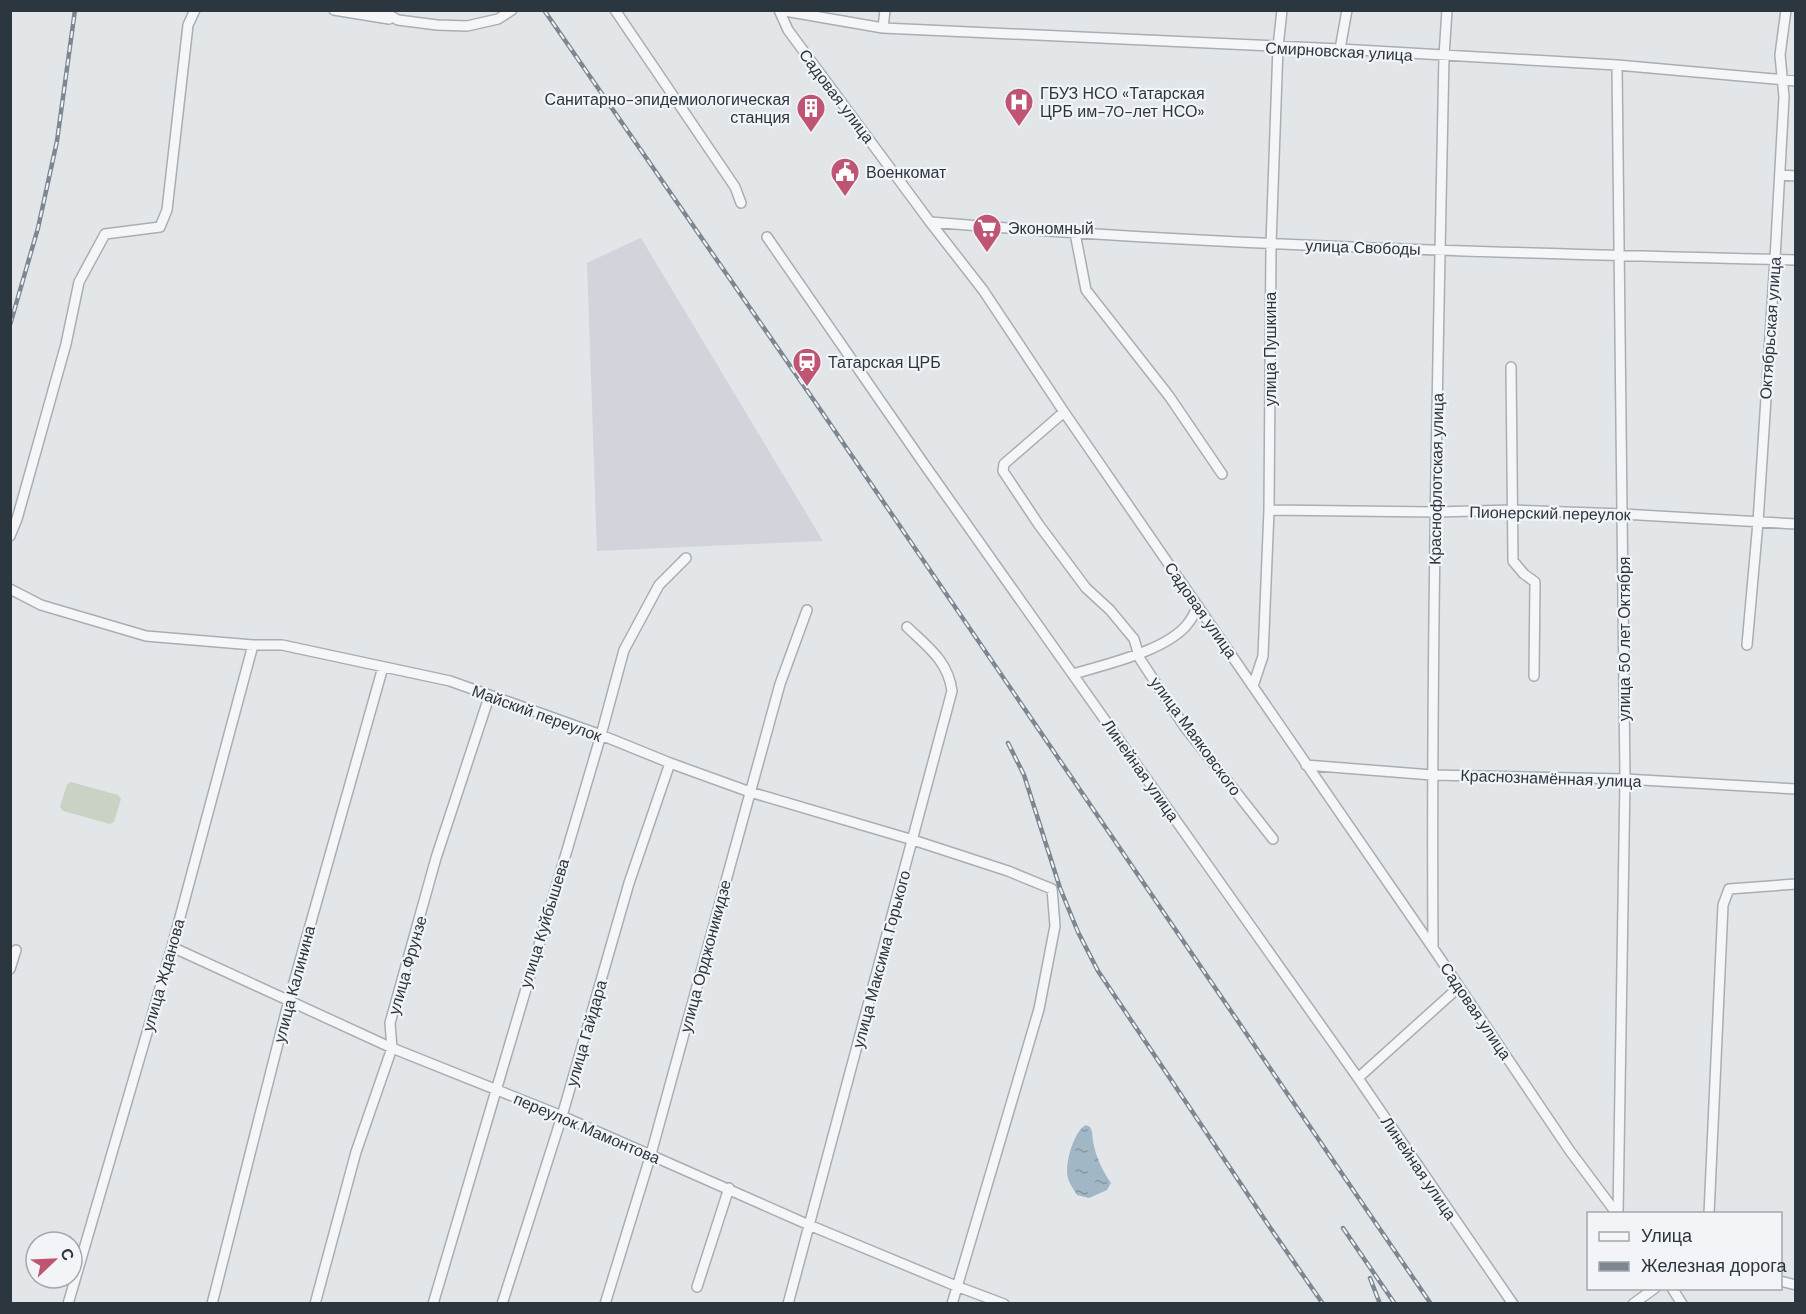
<svg xmlns="http://www.w3.org/2000/svg" width="1806" height="1314" font-family="'DM Sans',sans-serif">
<style>
.built{fill:#d1d5db}
.garden{fill:#cad2c4}
.water{fill:url(#water-ripples)}
.lines{fill:none;stroke-linecap:round;stroke-linejoin:round}
.minor-casing{stroke:#a8aeb3;stroke-width:12}
.minor{stroke:#f5f6f8;stroke-width:9}
.rail-casing{stroke:#7d8791;stroke-width:4.5}
.rail{stroke:#f2f4f7;stroke-width:2;stroke-dasharray:7;stroke-linecap:butt}
.labels{text-anchor:middle;stroke-width:4.5;stroke-linejoin:round;paint-order:stroke}
.street-label{font-size:16px;fill:#2c363f;stroke:#f2f4f7}
.poi-label{font-size:16px;fill:#2c363f;stroke:#f2f4f7;text-anchor:start}
</style>
<defs>
<pattern id="water-ripples" width="26" height="14" patternUnits="userSpaceOnUse" patternTransform="scale(1.5)"><rect width="26" height="14" fill="#a1b7c5"/><path d="M2 4q2-2 4 0t4 0M15 11q2-2 4 0t4 0" fill="none" stroke="#8396a1"/></pattern>
</defs>
<rect width="100%" height="100%" fill="#e2e6e9"/>
<!-- built -->
<path class="built" d="M 640,238 L 641,238 L 823,541 L 597,551 L 587,263 Z"/>
<!-- garden -->
<path class="garden" d="M 71,782 L 118,795 L 121,799 L 114,822 L 110,824 L 63,811 L 60,807 L 67,784 Z"/>
<!-- water -->
<path class="water" d="M 1086,1125 L 1090,1127 C 1093,1132 1092,1135 1093,1141 C 1095,1155 1103,1172 1111,1183 L 1107,1190 L 1089,1198 L 1077,1195 C 1074,1190 1069,1183 1068,1178 C 1064,1165 1074,1130 1086,1125 Z"/>
<g class="lines">
<!-- minor casing -->
<g class="minor-casing">
<path id="minor" d="M 334,10 L 389,19
M 380,10 L 398,20 L 437,25 L 467,26 L 498,19 L 512,10
M 615,10 L 735,187 L 741,203
M 779,10 L 788,30 L 930,222 L 983,290 L 1064,412 L 1433,948 L 1570,1151 L 1617,1214
M 779,10 L 883,28 L 1340,49 L 1617,65 L 1796,81
M 883,28 L 885,10
M 1340,49 L 1347,10
M 1617,65 L 1625,779 L 1618,1214
M 1780,175 L 1796,176
M 930,222 C 1218,246 1507,253 1796,260
M 1075,233 L 1086,290 L 1169,396 L 1222,474
M 767,237 L 924,464 L 1358,1078 L 1513,1304
M 1511,367 L 1513,561 L 1524,574 L 1535,582 L 1534,676
M 1064,412 L 1004,464 L 1003,471 L 1039,525 L 1086,588 L 1110,610 L 1134,639 L 1140,659 L 1184,726 L 1273,839
M 1269,510 L 1435,512 L 1513,510 L 1622,514 L 1796,524
M 10,536 L 17,519 L 66,344 L 79,282 L 105,234 L 160,227 L 167,210 L 188,25 L 195,10
M 10,589 L 41,605 L 146,636 L 253,645 L 282,645 L 450,681 L 601,735 L 670,763 L 750,792 L 913,840 L 1008,871 L 1052,889 L 1055,926 L 1039,1009 L 952,1304
M 1747,645 L 1758,522 L 1775,259 L 1784,97 L 1780,55 L 1786,10
M 1073,674 C 1104,665 1170,650 1189,622 C 1193,617 1195,611 1198,606
M 1253,686 L 1263,656 L 1269,510 L 1271,244 L 1278,47 L 1282,10
M 1306,765 L 1432,775 L 1625,779 L 1796,789
M 172,947 L 392,1048 L 562,1116 L 809,1225 L 956,1286 L 1004,1304
M 1433,948 C 1431,651 1438,354 1444,56 L 1447,10
M 10,969 L 16,950
M 1358,1078 L 1459,987
M 1709,1214 L 1723,905 L 1729,889 L 1796,884
M 1780,1281 L 1796,1285
M 697,1287 L 729,1188
M 1672,1288 L 1682,1304
M 68,1304 L 172,947 L 253,645
M 212,1304 L 289,1000 L 383,667
M 315,1304 L 356,1152 L 392,1048 L 390,1023 L 436,858 L 489,697
M 433,1304 L 601,735 L 624,650 L 659,585 L 686,558
M 502,1304 L 562,1116 L 629,883 L 670,763
M 605,1304 L 651,1154 L 780,684 L 807,610
M 788,1304 L 952,691 C 948,661 928,647 907,627
M 1633,1304 L 1655,1288"/>
</g>
<!-- minor -->
<use href="#minor" class="minor"/>
<!-- rail casing -->
<g class="rail-casing">
<path id="rail" d="M 544,10 L 824,415 L 1431,1304
M 10,325 L 38,228 L 57,141 L 75,10
M 1008,743 L 1024,775 L 1060,888 L 1078,932 L 1098,971 L 1269,1226 L 1323,1304
M 1343,1228 L 1395,1304
M 1370,1278 L 1380,1304"/>
</g>
<!-- rail -->
<use href="#rail" class="rail"/>
</g>
<!-- icons -->
<defs>
<g id="hospital-pin" transform="scale(1.5)"><path d="M0 17L-7.5 6A9.5 9.5 0 1 1 7.5 6Z" fill="#c05573" stroke="#f2f4f7"/><path d="M-5-5h3v3.5h4V-5h3V5h-3V1.5h-4V5h-3Z" fill="#fff"/></g>
<g id="building-pin" transform="scale(1.5)"><path d="M0 17L-7.5 6A9.5 9.5 0 1 1 7.5 6Z" fill="#c05573" stroke="#f2f4f7"/><path d="M-4-6H4V6H1V3H-1V6H-4ZM-2.5-4.3h1.7v1.8h-1.7ZM.8-4.3h1.7v1.8H.8ZM-2.5-1h1.7V.8h-1.7ZM.8-1h1.7V.8H.8Z" fill="#fff"/></g>
<g id="civic-pin" transform="scale(1.5)"><path d="M0 17L-7.5 6A9.5 9.5 0 1 1 7.5 6Z" fill="#c05573" stroke="#f2f4f7"/><path d="M-.6-6.5H3V-4.5H.6V-3L4-1V1h2V6H-6V1h2V-1L-.6-3ZM-1.2 2.5V6h2.4V2.5Z" fill="#fff"/></g>
<g id="supermarket-pin" transform="scale(1.5)"><path d="M0 17L-7.5 6A9.5 9.5 0 1 1 7.5 6Z" fill="#c05573" stroke="#f2f4f7"/><path d="M-6-5.5h2.5l.6 2H6L4.5 2H-2.5L-4.4-4H-6ZM-1.5 3.2a1.3 1.3 0 1 0 .1 0ZM3 3.2a1.3 1.3 0 1 0 .1 0Z" fill="#fff"/></g>
<g id="station-pin" transform="scale(1.5)"><path d="M0 17L-7.5 6A9.5 9.5 0 1 1 7.5 6Z" fill="#c05573" stroke="#f2f4f7"/><path d="M-3-6H3Q5-6 5-4V2Q5 4 3 4L4.5 6H3L1.5 4h-3L-3 6H-4.5L-3 4Q-5 4-5 2V-4Q-5-6-3-6ZM-3.5-4v3h7v-3ZM-3.5 1v1.5H-2V1ZM2 1v1.5H3.5V1Z" fill="#fff"/></g>
</defs>
<g fill-rule="evenodd">
<use href="#hospital-pin" x="1019" y="102"/>
<use href="#building-pin" x="811" y="108"/>
<use href="#civic-pin" x="845" y="172"/>
<use href="#supermarket-pin" x="987" y="228"/>
<use href="#station-pin" x="807" y="362"/>
</g>
<g class="labels">
<!-- street labels -->
<g class="street-label">
<text transform="translate(1339 51) rotate(3)" y="6">Смирновская улица</text>
<text transform="translate(837 96) rotate(53)" y="6">Садовая улица</text>
<text transform="translate(1363 247) rotate(2)" y="6">улица Свободы</text>
<text transform="translate(1770 328) rotate(-86)" y="6">Октябрьская улица</text>
<text transform="translate(1270 349) rotate(-90)" y="6">улица Пушкина</text>
<text transform="translate(1436 479) rotate(-89)" y="6">Краснофлотская улица</text>
<text transform="translate(1550 513) rotate(1)" y="6">Пионерский переулок</text>
<text transform="translate(1201 610) rotate(55)" y="6">Садовая улица</text>
<text transform="translate(1624 639) rotate(-90)" y="6">улица 50 лет Октября</text>
<text transform="translate(537 713) rotate(20)" y="6">Майский переулок</text>
<text transform="translate(1196 736) rotate(54)" y="6">улица Маяковского</text>
<text transform="translate(1141 770) rotate(55)" y="6">Линейная улица</text>
<text transform="translate(1551 778) rotate(2)" y="6">Краснознамённая улица</text>
<text transform="translate(544 923) rotate(-73)" y="6">улица Куйбышева</text>
<text transform="translate(705 956) rotate(-75)" y="6">улица Орджоникидзе</text>
<text transform="translate(881 959) rotate(-75)" y="6">улица Максима Горького</text>
<text transform="translate(407 965) rotate(-74)" y="6">улица Фрунзе</text>
<text transform="translate(163 975) rotate(-74)" y="6">улица Жданова</text>
<text transform="translate(294 984) rotate(-75)" y="6">улица Калинина</text>
<text transform="translate(1476 1011) rotate(56)" y="6">Садовая улица</text>
<text transform="translate(586 1033) rotate(-74)" y="6">улица Гайдара</text>
<text transform="translate(587 1128) rotate(23)" y="6">переулок Мамонтова</text>
<text transform="translate(1419 1168) rotate(56)" y="6">Линейная улица</text>
</g>
<!-- poi labels -->
<g class="poi-label">
<text x="1040" y="99">ГБУЗ НСО «Татарская<tspan x="1040" dy="18">ЦРБ им-70-лет НСО»</tspan></text>
<text x="790" y="105" text-anchor="end">Санитарно-эпидемиологическая<tspan x="790" dy="18">станция</tspan></text>
<text x="866" y="178">Военкомат</text>
<text x="1008" y="234">Экономный</text>
<text x="828" y="368">Татарская ЦРБ</text>
</g>
</g>
<!-- border -->
<rect width="1806" height="1314" fill="none" stroke="#2c363f" stroke-width="24"/>
<!-- legend -->
<rect x="1587" y="1212" width="195" height="78" fill="#f2f4f7" stroke="#a3a8ad" stroke-width="1.5"/>
<rect x="1599" y="1232" width="30" height="9" fill="#f5f6f8" stroke="#a3a8ad" stroke-width="1.5"/>
<text x="1641" y="1242" font-size="18" fill="#2c363f">Улица</text>
<rect x="1599" y="1262" width="30" height="9" fill="#7d8791" stroke="#a3a8ad" stroke-width="1.5"/>
<text x="1641" y="1272" font-size="18" fill="#2c363f">Железная дорога</text>
<!-- north arrow -->
<g transform="translate(54 1260) rotate(67)"><circle r="28" fill="#f2f4f7" stroke="#a3a8ad" stroke-width="1.5"/>
<path d="M0-4.5L10 22L0 15L-10 22Z" fill="#c05573"/>
<text y="-9" font-size="16" font-weight="bold" text-anchor="middle" fill="#2c363f">С</text>
</g>
</svg>
